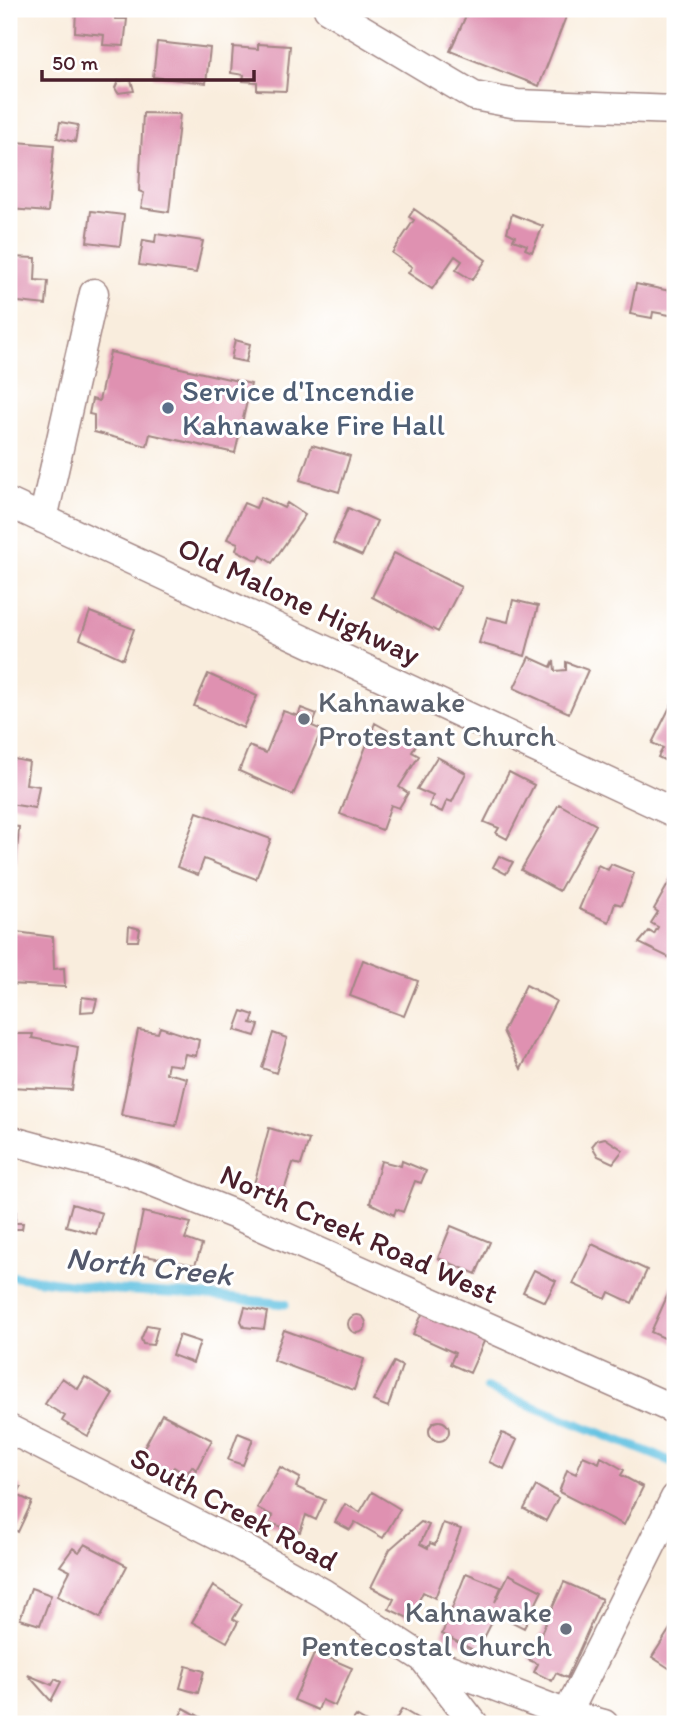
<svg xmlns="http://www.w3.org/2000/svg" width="684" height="1733" font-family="Itim,sans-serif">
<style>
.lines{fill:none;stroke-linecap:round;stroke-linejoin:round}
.stream{stroke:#63c2e2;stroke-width:9}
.building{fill:#df91b1}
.minor-casing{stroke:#a28684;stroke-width:31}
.minor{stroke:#fff;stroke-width:28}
.service-dot{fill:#5c6f8a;stroke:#fff;stroke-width:2.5}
.worship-dot{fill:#6b7280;stroke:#fff;stroke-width:2.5}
.labels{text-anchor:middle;stroke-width:6;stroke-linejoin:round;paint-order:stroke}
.service-label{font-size:30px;fill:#4e5e75;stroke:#fff;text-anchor:start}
.street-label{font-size:30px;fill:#4a1f2b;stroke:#fff}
.worship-label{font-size:30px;fill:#5b616d;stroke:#fff;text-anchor:start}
.water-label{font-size:32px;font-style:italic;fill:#53586b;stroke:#fff}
</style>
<rect width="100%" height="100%" fill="#fff"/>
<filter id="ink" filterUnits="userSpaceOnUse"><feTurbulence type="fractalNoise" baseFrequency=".0143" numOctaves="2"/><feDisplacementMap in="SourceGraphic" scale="14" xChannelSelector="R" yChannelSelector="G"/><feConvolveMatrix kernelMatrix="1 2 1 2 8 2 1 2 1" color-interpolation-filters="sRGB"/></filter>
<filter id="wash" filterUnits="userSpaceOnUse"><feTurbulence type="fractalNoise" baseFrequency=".00686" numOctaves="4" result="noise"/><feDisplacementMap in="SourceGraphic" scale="28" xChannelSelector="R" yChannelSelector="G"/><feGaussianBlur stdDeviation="1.57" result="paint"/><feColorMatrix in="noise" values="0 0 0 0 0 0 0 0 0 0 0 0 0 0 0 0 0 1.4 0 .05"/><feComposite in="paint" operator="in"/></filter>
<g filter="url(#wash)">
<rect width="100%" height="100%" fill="#f9eddd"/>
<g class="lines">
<!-- stream -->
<path class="stream" d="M 9,1276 L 117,1290 L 201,1295 L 285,1304
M 487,1388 L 675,1463"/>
</g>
<g id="blocks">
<!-- building -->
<path class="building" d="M 76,9 L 116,9 L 115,19 L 127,19 L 124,46 L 103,45 L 104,35 L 75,32 Z
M 469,9 L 569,9 L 539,86 L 450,51 Z
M 157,42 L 210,48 L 206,83 L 153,77 Z
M 258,44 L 290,46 L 286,91 L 257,90 L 257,82 L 243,81 L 244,75 L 231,73 L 233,47 L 258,49 Z
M 131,80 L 134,91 L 118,93 L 115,88 L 118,81 Z
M 143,113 L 180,114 L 169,212 L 141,208 L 144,193 L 139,191 Z
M 60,122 L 78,125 L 75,142 L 57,138 Z
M 16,142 L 54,145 L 48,212 L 10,209 L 9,169 L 14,169 Z
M 414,209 L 486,260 L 472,280 L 456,270 L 462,261 L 455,256 L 432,289 L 408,273 L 412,267 L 392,253 L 414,220 L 409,217 Z
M 91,211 L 124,215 L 120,246 L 87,242 Z
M 512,214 L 543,226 L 532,252 L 525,249 L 527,245 L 513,240 L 515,236 L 507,232 Z
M 156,234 L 203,241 L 196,273 L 139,265 L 143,240 L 155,242 Z
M 9,257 L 36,258 L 35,280 L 48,281 L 46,305 L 9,301 Z
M 636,284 L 675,292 L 675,316 L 653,312 L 652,318 L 630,314 Z
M 235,340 L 250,344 L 246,362 L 231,359 Z
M 110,352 L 251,384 L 235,453 L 150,434 L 147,446 L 94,432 L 94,415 L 89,414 L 92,399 L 99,401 Z
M 312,445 L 350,456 L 339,492 L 300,480 Z
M 261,497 L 284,508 L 287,503 L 305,515 L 272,563 L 261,556 L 258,561 L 236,550 L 238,543 L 227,539 L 244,503 L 256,508 Z
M 348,508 L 377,521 L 362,556 L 333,543 Z
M 394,553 L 461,587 L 438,632 L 372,597 Z
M 513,600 L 538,606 L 525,656 L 479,643 L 487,617 L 508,622 Z
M 90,612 L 134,629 L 123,659 L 80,639 Z
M 529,657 L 551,667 L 554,660 L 555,671 L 566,670 L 566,662 L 588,670 L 569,713 L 514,688 Z
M 208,674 L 257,696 L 243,728 L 194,706 Z
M 675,697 L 675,758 L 672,764 L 658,757 L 663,748 L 652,743 Z
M 301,708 L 317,714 L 312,726 L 322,730 L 293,795 L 239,771 L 249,746 L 266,753 L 283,711 L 298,716 Z
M 375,723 L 405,740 L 409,733 L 419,739 L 412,752 L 419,756 L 399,787 L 408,793 L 399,808 L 391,805 L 382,830 L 340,814 Z
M 437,757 L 466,773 L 452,802 L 447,800 L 442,812 L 429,806 L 433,796 L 417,789 Z
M 9,758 L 29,762 L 26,784 L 39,786 L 35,808 L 9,804 Z
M 509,772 L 534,785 L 507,839 L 496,833 L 499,828 L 484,822 Z
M 559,804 L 596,825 L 559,891 L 521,870 Z
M 197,812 L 271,839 L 256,879 L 204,859 L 198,875 L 177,867 Z
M 9,826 L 19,827 L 16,865 L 9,864 Z
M 499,856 L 513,862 L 506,874 L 493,867 Z
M 611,864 L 634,873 L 622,905 L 615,903 L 609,922 L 579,909 L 598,865 L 608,870 Z
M 675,872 L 675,949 L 670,958 L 639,943 L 649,931 L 654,934 L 658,927 L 651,923 L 658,912 L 654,909 Z
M 129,926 L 140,929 L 138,941 L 128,941 Z
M 9,931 L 53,937 L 54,969 L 64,968 L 65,987 L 9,984 Z
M 363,960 L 418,981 L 404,1016 L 350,996 Z
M 526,985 L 556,1001 L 521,1069 L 503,1031 Z
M 82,997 L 97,999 L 94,1011 L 81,1012 Z
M 242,1011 L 254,1015 L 251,1023 L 259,1025 L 255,1036 L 235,1030 Z
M 160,1027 L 199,1040 L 196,1056 L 185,1054 L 182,1066 L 168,1064 L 166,1073 L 187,1078 L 176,1126 L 121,1115 L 138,1030 L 158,1033 Z
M 273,1033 L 287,1038 L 276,1073 L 262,1068 Z
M 9,1034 L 33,1034 L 32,1038 L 78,1047 L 72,1090 L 9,1087 Z
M 269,1128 L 309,1140 L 301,1165 L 293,1163 L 282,1197 L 253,1188 Z
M 605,1138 L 623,1150 L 613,1163 L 598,1156 L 592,1146 L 597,1140 Z
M 381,1161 L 401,1166 L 402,1161 L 426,1171 L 421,1183 L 415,1181 L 403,1212 L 396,1209 L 394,1215 L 370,1203 Z
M 72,1204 L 102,1213 L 96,1234 L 66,1226 Z
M 9,1211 L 16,1212 L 15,1223 L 23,1223 L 22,1229 L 9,1229 Z
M 143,1212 L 191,1223 L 185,1239 L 202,1245 L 195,1265 L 134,1254 Z
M 451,1226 L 490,1242 L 476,1274 L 438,1258 Z
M 592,1244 L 647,1270 L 632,1303 L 609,1292 L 606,1299 L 573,1284 Z
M 534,1270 L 556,1281 L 545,1302 L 523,1292 Z
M 673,1283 L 675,1284 L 675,1343 L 651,1332 Z
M 245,1307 L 267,1312 L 264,1329 L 244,1327 L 241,1321 Z
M 424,1310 L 486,1337 L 470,1373 L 450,1364 L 455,1353 L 413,1334 Z
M348 1324a9 9 0 1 1 18 0a9 9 0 1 1-18 0Z
M 147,1325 L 158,1327 L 153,1345 L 143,1344 L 141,1339 Z
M 284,1330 L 364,1359 L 354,1390 L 273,1360 Z
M 179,1335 L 200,1342 L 193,1363 L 172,1355 Z
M 394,1362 L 402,1366 L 388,1407 L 373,1401 Z
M 85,1377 L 113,1394 L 88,1436 L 62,1421 L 65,1416 L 45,1404 L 62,1378 L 78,1389 Z
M 162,1414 L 212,1440 L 196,1470 L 192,1466 L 186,1475 L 174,1467 L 168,1475 L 138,1459 Z
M429 1431a10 10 0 1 1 20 0a10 10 0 1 1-20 0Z
M 238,1433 L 253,1439 L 243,1465 L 228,1460 Z
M 502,1433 L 517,1440 L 504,1469 L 489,1462 Z
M 583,1456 L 599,1463 L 601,1457 L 624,1470 L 621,1475 L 643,1487 L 624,1525 L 559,1492 L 567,1470 L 576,1474 Z
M 280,1467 L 300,1478 L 296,1487 L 325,1500 L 316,1520 L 306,1515 L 300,1532 L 269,1523 L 273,1516 L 257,1508 Z
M 9,1483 L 21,1487 L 17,1495 L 32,1502 L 18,1532 L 12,1529 L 16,1522 L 9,1518 Z
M 536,1486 L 558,1498 L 546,1521 L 524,1509 Z
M 372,1492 L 400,1509 L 383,1538 L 355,1522 L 350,1530 L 335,1522 L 345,1504 L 360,1512 Z
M 421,1522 L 429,1525 L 420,1544 L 428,1548 L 430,1543 L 435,1545 L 443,1523 L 461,1529 L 435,1598 L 423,1592 L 410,1619 L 389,1609 L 394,1599 L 371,1587 L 390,1549 Z
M 85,1544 L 127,1566 L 100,1618 L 57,1596 L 70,1571 L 60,1566 L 73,1548 L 79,1552 Z
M 466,1573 L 501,1587 L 495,1602 L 509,1574 L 542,1591 L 524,1628 L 496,1614 L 477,1652 L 442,1634 Z
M 564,1582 L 602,1599 L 567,1678 L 556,1673 L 552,1681 L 534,1672 L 538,1664 L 529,1660 Z
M 213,1586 L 242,1604 L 233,1619 L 238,1622 L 227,1642 L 192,1622 Z
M 31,1588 L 51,1595 L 40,1625 L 20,1619 Z
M 675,1621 L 675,1672 L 652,1657 Z
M 315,1652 L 352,1668 L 335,1706 L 322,1700 L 318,1710 L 294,1700 Z
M 186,1666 L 204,1671 L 198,1693 L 180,1688 Z
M 28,1675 L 52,1685 L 55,1679 L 61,1682 L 51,1701 Z
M 184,1708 L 213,1724 L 189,1724 L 178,1719 Z
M 402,1709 L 427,1724 L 393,1724 Z
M 356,1716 L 370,1724 L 350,1724 Z"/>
</g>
</g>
<g filter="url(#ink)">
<use href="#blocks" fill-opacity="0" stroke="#a28684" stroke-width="2"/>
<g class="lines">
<!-- minor casing -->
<g class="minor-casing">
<path id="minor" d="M 328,9 L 474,96 L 517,104 L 675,110
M 9,503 L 675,813
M 43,519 L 94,293
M 9,1140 L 131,1173 L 236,1215 L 675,1410
M 9,1429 L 234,1543 L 323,1593 L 423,1658 L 474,1724
M 426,1660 L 567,1714 L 604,1724
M 567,1714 L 675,1498"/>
</g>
<!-- minor -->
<use href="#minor" class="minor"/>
</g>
</g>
<!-- markers -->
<circle class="service-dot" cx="168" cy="408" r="7"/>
<g class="worship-dot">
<circle cx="304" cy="719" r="7"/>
<circle cx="566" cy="1629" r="7"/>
</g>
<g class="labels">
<!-- service labels -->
<g class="service-label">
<text x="182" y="401">Service d'Incendie<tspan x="182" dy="34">Kahnawake Fire Hall</tspan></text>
</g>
<!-- street labels -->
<g class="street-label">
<text transform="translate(299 601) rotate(25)" y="10">Old Malone Highway</text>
<text transform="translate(359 1234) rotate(24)" y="10">North Creek Road West</text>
<text transform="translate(234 1509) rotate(28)" y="10">South Creek Road</text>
</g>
<!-- worship labels -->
<g class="worship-label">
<text x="318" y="712">Kahnawake<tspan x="318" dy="34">Protestant Church</tspan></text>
<text x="552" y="1622" text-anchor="end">Kahnawake<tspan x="552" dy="34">Pentecostal Church</tspan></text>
</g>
<!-- water labels -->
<g class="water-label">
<text transform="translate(149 1266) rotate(6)" y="11">North Creek</text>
</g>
</g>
<!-- margin -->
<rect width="684" height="1733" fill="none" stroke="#fff" stroke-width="35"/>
<!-- scale -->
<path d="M42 70v10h212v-10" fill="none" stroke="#4a1f2b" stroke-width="3.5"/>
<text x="52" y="70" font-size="21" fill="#4a1f2b" stroke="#ffffff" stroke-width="5" paint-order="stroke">50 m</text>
</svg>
